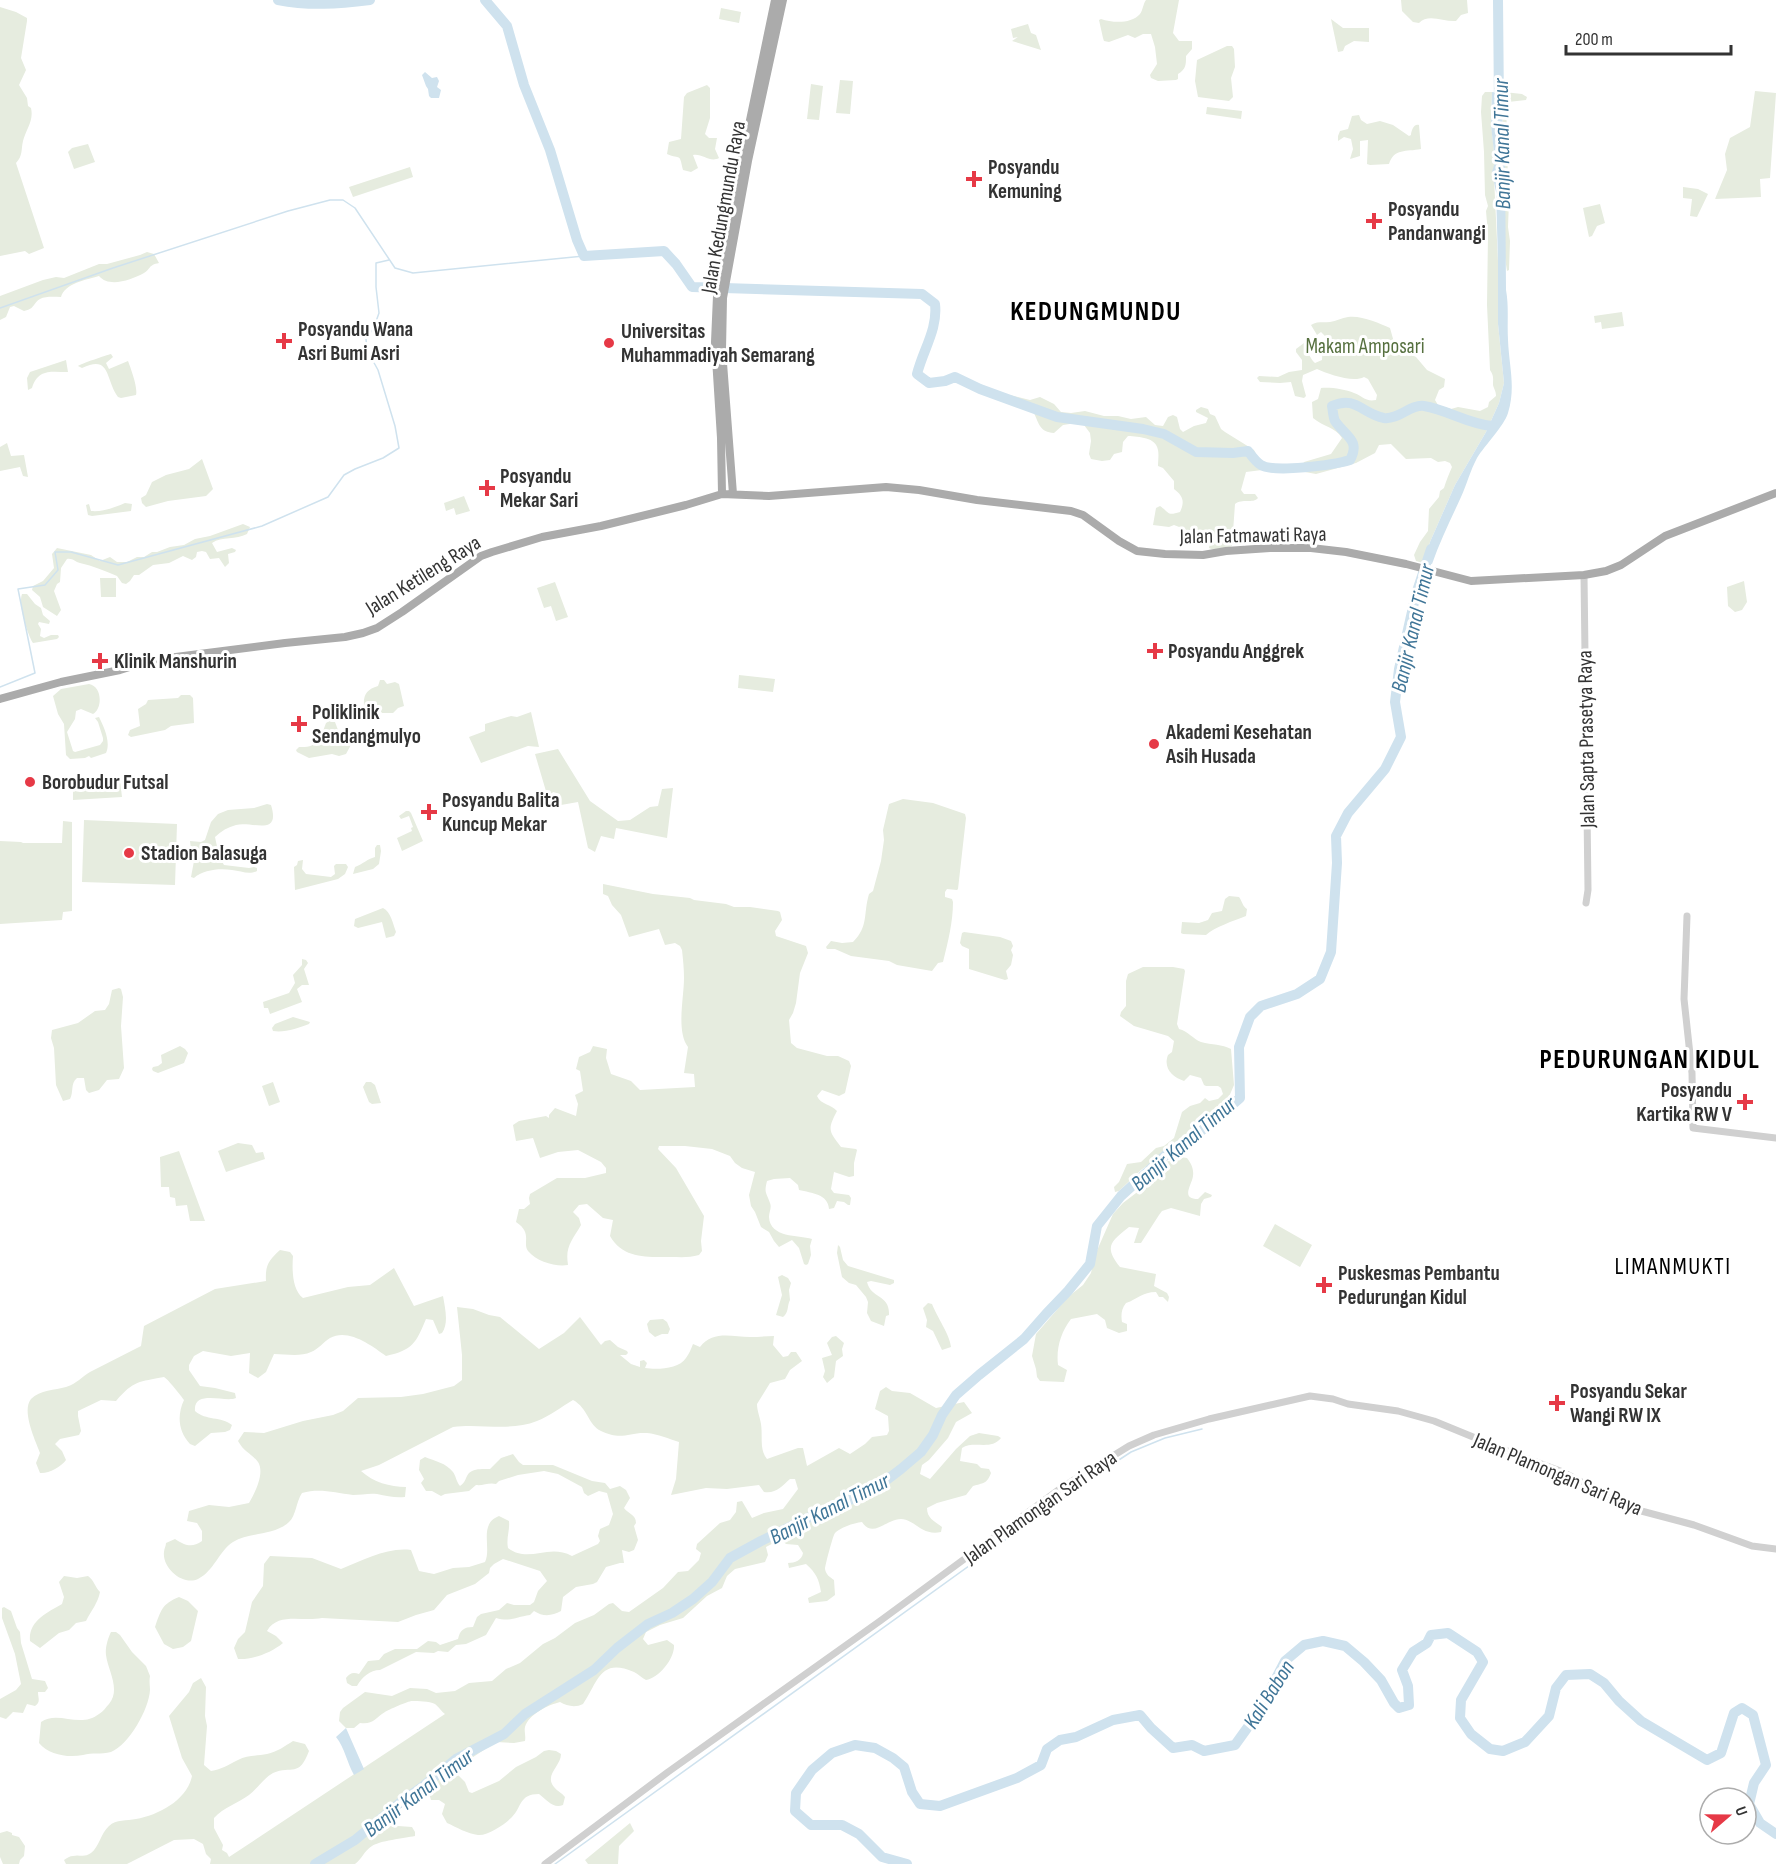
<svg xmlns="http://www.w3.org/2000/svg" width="1776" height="1864" font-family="'Sofia Sans Condensed',sans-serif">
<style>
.green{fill:#e6ecdf}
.water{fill:#cfe2ee}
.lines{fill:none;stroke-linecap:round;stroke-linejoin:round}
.stream{stroke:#cfe2ee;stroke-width:1.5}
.river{stroke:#cfe2ee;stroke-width:10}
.minor{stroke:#d0d0d0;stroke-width:7}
.major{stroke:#ababab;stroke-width:8}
.poi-dot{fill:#e63946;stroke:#fff;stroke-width:2}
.labels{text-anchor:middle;stroke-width:6;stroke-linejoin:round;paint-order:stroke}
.poi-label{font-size:21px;font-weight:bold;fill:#333;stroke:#fff;text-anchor:start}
.street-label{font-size:21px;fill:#333;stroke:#fff}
.park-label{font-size:21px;fill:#56703f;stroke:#fff}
.water-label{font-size:22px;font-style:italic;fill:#3f7597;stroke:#fff}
.quarter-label{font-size:24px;letter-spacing:1.5px;fill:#000;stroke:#fff}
.district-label{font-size:27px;font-weight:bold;letter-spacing:1.5px;fill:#000;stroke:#fff}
</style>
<rect width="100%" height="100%" fill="#fff"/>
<!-- green -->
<path class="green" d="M 1146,0 L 1179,0 L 1173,33 L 1179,41 L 1192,41 L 1192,49 L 1186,56 C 1186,65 1186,69 1178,74 L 1178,79 L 1176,80 L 1158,81 L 1151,78 L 1150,75 L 1157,64 L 1155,47 L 1151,34 L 1143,34 L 1135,38 L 1128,35 L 1109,42 L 1104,41 L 1103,38 L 1099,20 L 1101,19 C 1113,23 1131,24 1140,14 C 1143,10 1143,4 1146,0 Z
M 1401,0 L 1467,0 L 1468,13 L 1461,15 L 1456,21 C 1444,22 1428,13 1419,23 L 1413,22 L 1402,11 Z
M 0,7 L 16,12 L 27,18 L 27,21 L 21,58 L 26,70 L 19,85 L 27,98 L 28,106 L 31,108 C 34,121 26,129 23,141 C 21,149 23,156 16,163 L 44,248 L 29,254 L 25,251 L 0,256 Z
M 721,8 L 741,12 L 739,23 L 719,19 Z
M 1331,19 L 1343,28 L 1369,28 L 1369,42 L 1354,41 L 1345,46 L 1343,51 L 1338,52 Z
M 1028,24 L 1031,33 L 1036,35 L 1041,50 L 1012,41 L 1018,37 L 1013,38 L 1011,29 Z
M 1227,46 L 1232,46 L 1234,49 L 1235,67 L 1231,78 L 1233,97 L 1229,101 L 1198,97 L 1195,81 L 1197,60 Z
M 840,80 L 853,81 L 850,114 L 836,113 Z
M 811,84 L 823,86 L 819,120 L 807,119 Z
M 707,85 L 710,88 L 710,118 L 705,134 L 709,138 L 717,138 L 715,149 L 719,158 C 710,163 702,153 693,155 L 698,168 L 691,172 L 683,170 C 679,152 681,160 667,154 L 669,142 L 681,139 L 684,97 L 687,93 Z
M 1755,91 L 1776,93 L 1770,178 L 1760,179 L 1761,197 L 1715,199 L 1727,170 L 1725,154 L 1730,138 L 1750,127 Z
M 1485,92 L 1492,92 L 1491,123 L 1495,162 L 1494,177 L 1498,261 L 1498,324 L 1504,383 L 1499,403 L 1486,432 L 1455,485 L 1430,542 L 1425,562 L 1423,563 L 1416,561 L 1414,555 L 1420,542 L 1428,531 L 1429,509 L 1439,497 L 1440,491 L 1444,488 C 1446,481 1449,474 1452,467 L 1450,463 L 1445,461 L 1438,462 L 1431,458 L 1406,459 L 1391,444 L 1379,445 L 1375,453 L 1356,463 L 1316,474 L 1305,472 L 1303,464 L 1304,462 L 1331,454 L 1342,438 C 1335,427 1324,427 1313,418 L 1312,402 L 1318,399 L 1321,388 C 1330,387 1345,389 1354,393 C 1363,396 1365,402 1376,400 L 1377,395 L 1368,379 L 1364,377 C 1353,383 1328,374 1317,369 L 1303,375 L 1302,381 L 1306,396 L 1304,398 L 1295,396 L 1291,382 L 1280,383 L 1260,382 L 1257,378 L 1259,376 L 1278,377 L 1289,372 L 1302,370 L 1302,360 L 1296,352 L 1296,349 L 1304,343 L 1308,345 C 1307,352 1310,358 1315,363 L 1322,360 L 1323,342 L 1326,337 L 1321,332 L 1317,335 L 1311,325 C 1317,321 1323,323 1330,322 C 1336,321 1342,318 1348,317 C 1361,315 1379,323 1390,328 L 1397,353 L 1402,356 L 1412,355 L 1416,357 L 1427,370 L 1445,379 L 1444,387 L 1439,390 L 1435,400 L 1438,405 L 1451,409 L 1458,407 L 1480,411 L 1488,407 L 1489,402 L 1496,396 C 1496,391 1494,389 1493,385 C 1493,378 1494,376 1490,370 L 1487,305 L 1488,234 L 1486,211 L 1488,206 L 1485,195 L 1484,152 L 1481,112 L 1482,96 Z
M 1504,92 L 1522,94 L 1527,97 L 1526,100 L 1508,102 L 1506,105 L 1508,161 L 1507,178 L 1509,202 L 1508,227 L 1510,241 L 1509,270 L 1507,271 L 1505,258 L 1504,156 C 1500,135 1504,114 1502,93 Z
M 1207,107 L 1242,111 L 1241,119 L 1206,114 Z
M 1359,115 L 1361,120 L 1367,124 L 1380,121 L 1393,125 L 1409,136 L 1411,135 C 1411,131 1414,123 1419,125 L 1421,149 C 1406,152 1394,148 1389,164 L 1370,165 L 1367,164 L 1368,140 L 1360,141 L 1360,156 L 1350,159 L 1353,149 L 1351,139 L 1344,137 L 1338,141 L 1338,136 L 1340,131 L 1348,129 L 1352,116 Z
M 88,144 L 95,162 L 74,169 L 68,152 L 72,148 Z
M 410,167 L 413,177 L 353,197 L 349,187 Z
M 1683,187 L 1698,189 L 1708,194 L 1697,217 L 1690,216 L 1692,199 L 1683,198 Z
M 1600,204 L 1605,223 L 1597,226 L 1592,236 L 1589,237 L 1583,208 Z
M 147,252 L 154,254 L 159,263 C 148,265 151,269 144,273 C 131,280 109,288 99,276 C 86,280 65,283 61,297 C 54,297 46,296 40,299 C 33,303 35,309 24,311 L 14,306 L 10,307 L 6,317 L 0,320 L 0,296 L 43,280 L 56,277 L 64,278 L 99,264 L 107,264 L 140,255 Z
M 1622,312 L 1624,326 L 1602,329 L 1601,322 L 1595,323 L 1594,316 Z
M 111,354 L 113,357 L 106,363 L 109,369 L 128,361 C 131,369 138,388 136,395 L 121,398 L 118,397 C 105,379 111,354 82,368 L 78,366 C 80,364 107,355 111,354 Z
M 66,360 L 68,372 C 52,372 38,368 32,388 L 28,390 L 27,378 L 30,372 Z
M 1010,395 L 1030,400 L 1040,397 L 1054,404 L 1061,412 L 1071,413 L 1085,411 L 1104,416 L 1118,416 L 1131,419 L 1146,417 L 1155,425 L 1163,426 L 1168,417 L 1173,415 L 1177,417 L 1180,429 L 1183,432 L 1194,426 L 1206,423 L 1208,418 L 1196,412 L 1196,410 L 1201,407 L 1208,409 L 1210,414 L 1215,416 L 1221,429 L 1225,432 L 1254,450 L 1263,468 L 1262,470 L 1246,472 L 1241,490 L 1244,494 L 1255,494 L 1258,498 C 1253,504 1242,498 1235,504 L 1232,546 C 1225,549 1215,551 1209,548 L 1210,542 L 1202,530 L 1187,530 L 1174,525 L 1169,527 L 1153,525 L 1156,508 L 1160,506 C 1170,513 1167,516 1180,512 C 1185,501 1183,496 1174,489 L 1174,481 L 1163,468 L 1158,466 C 1158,461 1159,455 1158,450 C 1156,437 1139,437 1128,436 L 1123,442 L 1122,452 L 1114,454 L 1110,460 L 1102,461 L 1091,459 L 1089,454 L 1091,441 L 1090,433 L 1084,425 L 1076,423 L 1063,425 L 1054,433 C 1040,432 1039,424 1034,413 L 1008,403 L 1008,396 Z
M 7,443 L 11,456 L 24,455 L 28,477 L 23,476 L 20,467 L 0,471 L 0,447 Z
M 202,459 L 213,489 L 206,496 L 168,501 L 146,507 L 142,503 L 141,498 L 146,495 L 152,482 L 166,475 L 189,469 Z
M 464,496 L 470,511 L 456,515 L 454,508 L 446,511 L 444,503 Z
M 125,503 L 132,504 L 131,511 L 92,516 L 88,515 L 86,505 L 89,504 L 91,511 C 103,512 113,508 125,503 Z
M 243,524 L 250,527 L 247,534 C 236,540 222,536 212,543 L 217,552 L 232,548 L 236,550 L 235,552 L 228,554 L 229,563 L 225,567 L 219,558 L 210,559 L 206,552 L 202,551 L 197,552 L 196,557 L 192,560 L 183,556 L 169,563 L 153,565 L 139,575 L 134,575 L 130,581 L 126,584 L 122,583 L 117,576 C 105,571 93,566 80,563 C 75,562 73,558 67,559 L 61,568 L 60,582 L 57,584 L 54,591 L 61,610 L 57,616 L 43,607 L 40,597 L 32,590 L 33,586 L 43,581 L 54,568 L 52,554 L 57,548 L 91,555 L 100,561 L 110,557 L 117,562 L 127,562 L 137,557 L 144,557 L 152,552 L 157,552 L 170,547 L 184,545 L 195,539 L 210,536 Z
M 100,578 L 116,578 L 116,597 L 101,597 Z
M 1744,581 L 1747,602 L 1742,610 L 1735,612 L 1728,606 L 1727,587 Z
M 555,582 L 568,617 L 556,621 L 551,606 L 544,608 L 537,588 Z
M 22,594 L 27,594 L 35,604 L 41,608 L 43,615 L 50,621 L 49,624 L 39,622 L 38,624 L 41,629 L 40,636 L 44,638 L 51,635 L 58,635 L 59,637 L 57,639 L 33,643 C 27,633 18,604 22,594 Z
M 739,675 L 775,679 L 773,692 L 738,688 Z
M 380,680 L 384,680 L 387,684 L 395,682 L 399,684 L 404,706 L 398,708 L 393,713 L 382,713 L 378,707 L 364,706 C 363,695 367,689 378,686 Z
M 89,684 C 102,686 103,708 93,714 L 81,709 L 76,711 L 75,719 L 67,732 L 73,751 L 75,752 L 100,745 L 103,741 L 103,738 L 98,722 L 95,718 L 99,717 C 104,727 111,742 106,753 L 91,758 L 89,756 L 85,758 L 70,759 L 66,755 L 64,724 L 58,714 L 53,696 L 61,689 Z
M 181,695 L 190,695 L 193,698 L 194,723 L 171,726 L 165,730 L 131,737 L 128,735 L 130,730 L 140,726 L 138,709 L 146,704 L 148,700 L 178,698 Z
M 531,712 L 539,747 L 528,746 L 481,763 L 469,737 L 485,731 L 485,724 L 511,716 L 517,717 Z
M 331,720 L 335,722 L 338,730 L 350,733 L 353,741 L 346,754 L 339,756 L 332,754 L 309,758 L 297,752 L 296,750 L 299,747 C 318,748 320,739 326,723 Z
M 558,749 L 590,801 L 618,821 L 630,820 L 650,807 L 658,806 L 662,789 L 673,788 L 667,838 L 616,828 L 614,839 L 601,836 L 595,852 L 588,848 L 578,802 L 561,805 L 560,794 L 553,792 L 548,798 L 535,754 Z
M 94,780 L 95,782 L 120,780 L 122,797 L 73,800 L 73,787 L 76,786 L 76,784 Z
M 903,799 L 933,803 L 965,814 L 966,818 L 958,889 L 957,890 L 947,889 L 945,892 L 945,897 L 952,899 L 953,902 C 953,922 948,942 943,962 L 938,963 L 932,971 L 897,965 L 889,961 L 851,956 L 835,949 L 827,949 L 826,947 L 831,941 L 842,943 L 853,942 C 869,926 863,914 869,894 L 873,891 L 881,861 L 884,840 L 883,830 L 889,804 Z
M 267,804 L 271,805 C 281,837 252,821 236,825 C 228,827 221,831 215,837 L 219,856 L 224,865 L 249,868 L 254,867 L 257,868 L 257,871 C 249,875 241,871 232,870 C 219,868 203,870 194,878 L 191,877 L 194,861 L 192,857 L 190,841 L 201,842 L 205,840 L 211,822 L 218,814 L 228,810 L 254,808 Z
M 406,811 L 409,811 L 411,813 L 423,841 L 402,851 L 397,838 L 412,831 L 411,828 L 413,827 L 409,816 L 401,819 L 399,816 Z
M 84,820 L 177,824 L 175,885 L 82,882 Z
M 63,821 L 72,822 L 72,911 L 63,912 L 62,920 L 0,924 L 0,841 L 21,842 L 23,843 L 62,843 Z
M 377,845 L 380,845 L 381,851 L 379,864 L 373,869 L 353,874 L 355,867 C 363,864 367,859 375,857 L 375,848 Z
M 303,860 L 302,869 L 306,874 L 331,877 L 335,874 L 334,866 L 336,864 L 346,864 L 348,867 L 345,874 L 338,879 L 295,890 L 294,867 L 297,865 L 298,861 Z
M 603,884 L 653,894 L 690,898 L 694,900 L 726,904 L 734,907 L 750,907 L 778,911 L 780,912 L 782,920 L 775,931 L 776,936 L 806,946 L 808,953 L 800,973 L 796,1003 L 793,1013 L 789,1020 L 791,1043 L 797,1048 L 827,1056 L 838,1056 L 849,1061 L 851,1066 L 845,1093 L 839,1096 L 822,1090 L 817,1096 C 821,1105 831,1104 837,1111 C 827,1130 829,1131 841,1147 L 856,1149 L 857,1150 L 854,1163 L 854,1176 L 849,1177 L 834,1172 L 831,1189 L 834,1193 L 849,1195 L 851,1198 L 850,1205 L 848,1205 L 844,1202 L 837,1201 L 834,1208 L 829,1209 C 828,1194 812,1193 799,1190 L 798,1185 L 790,1178 L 774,1179 L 767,1181 C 764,1193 766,1192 770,1203 C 772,1208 769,1212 769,1217 C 770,1238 798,1235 812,1239 L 810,1246 L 811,1255 L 808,1264 L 806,1265 L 804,1264 L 799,1248 L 792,1240 L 779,1247 L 774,1241 L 769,1232 L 761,1227 L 755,1212 L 751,1206 L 749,1195 L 755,1172 L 742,1168 L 735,1163 L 730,1156 L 712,1149 L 685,1146 L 659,1146 L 658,1149 L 676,1168 L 704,1216 L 701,1241 L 702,1251 L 699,1255 C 689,1258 680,1257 670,1257 C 647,1257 623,1259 610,1236 L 613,1220 L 603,1218 L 587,1204 L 579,1205 L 573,1212 L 579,1218 L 581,1225 C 572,1241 565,1246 568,1265 C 556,1267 537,1262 528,1251 C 522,1243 533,1233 516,1222 L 519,1209 L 524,1209 L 530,1204 L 529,1198 L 530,1194 L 557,1178 L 585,1178 L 606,1173 L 606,1168 L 601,1162 L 578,1150 L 558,1152 L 540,1158 L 533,1138 L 516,1141 L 513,1125 L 519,1121 L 546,1116 L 549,1118 L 549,1115 L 555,1108 L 576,1116 L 578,1104 L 575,1095 L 583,1091 L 580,1071 L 576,1069 L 579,1057 L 590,1052 L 593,1046 L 607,1049 L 606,1058 L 611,1074 L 631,1081 L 640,1090 L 695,1087 L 694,1074 L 684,1073 L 688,1047 C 676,1031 684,998 684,978 C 684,969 683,959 682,950 L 680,946 L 675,943 L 665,945 L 659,929 L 629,937 L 621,915 L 612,905 L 608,896 L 603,894 Z
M 1229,896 L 1239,897 C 1242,901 1243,907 1247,909 L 1246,916 C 1233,921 1215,927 1206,935 L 1183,934 L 1181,933 L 1182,922 L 1199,923 L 1208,920 L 1212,913 L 1222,911 L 1225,899 Z
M 383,908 C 391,912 393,924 396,932 L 394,936 L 386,938 L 382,922 L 358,928 L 354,926 L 355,919 Z
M 964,932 L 1000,937 L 1011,941 L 1013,946 L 1011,950 L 1013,955 L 1011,965 L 1006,971 L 1008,979 L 1005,980 L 969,969 L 969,949 L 962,946 L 960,943 L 962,933 Z
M 302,959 L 306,960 L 308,963 L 304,969 L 309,985 L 302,985 L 297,989 L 302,1002 L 270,1014 L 268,1008 L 264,1008 L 263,1002 L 289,993 L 295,983 L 293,975 L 302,965 Z
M 1143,967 L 1173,967 L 1184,969 L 1185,971 L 1177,1024 L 1179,1029 C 1188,1031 1193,1039 1201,1042 C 1212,1045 1222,1044 1231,1049 L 1234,1085 L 1228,1099 L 1220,1105 L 1214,1114 L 1202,1120 L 1166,1152 L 1141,1170 L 1119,1191 L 1115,1192 L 1114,1187 L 1119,1182 L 1127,1164 L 1141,1162 L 1156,1148 L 1164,1146 L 1174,1138 L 1182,1112 L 1190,1106 L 1200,1103 L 1205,1098 L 1209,1101 L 1218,1099 L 1223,1094 L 1221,1088 L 1218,1086 L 1206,1086 L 1204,1085 L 1201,1078 L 1190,1075 L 1184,1081 C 1172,1077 1163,1068 1168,1055 L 1172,1052 L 1174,1041 L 1168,1036 L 1134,1026 L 1120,1016 L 1121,1012 L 1126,1006 L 1126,981 L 1128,974 Z
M 119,988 L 121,989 L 123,997 L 121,1026 L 124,1068 L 119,1079 L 107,1080 L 99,1090 L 89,1093 L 86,1090 L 84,1078 L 77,1078 C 70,1084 74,1092 70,1099 L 63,1101 L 56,1085 L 54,1048 L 51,1038 L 52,1030 L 78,1023 L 95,1011 L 105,1010 L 109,1004 L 112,990 Z
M 293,1017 L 310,1022 L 309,1024 C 299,1028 284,1033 273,1031 L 272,1028 L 275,1024 Z
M 180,1046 L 185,1049 L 188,1053 L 184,1063 L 158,1073 L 153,1071 L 152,1069 L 153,1067 L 158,1066 L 162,1063 L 161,1055 Z
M 273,1082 L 280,1102 L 269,1106 L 262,1086 Z
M 366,1082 L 371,1082 L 375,1085 L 381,1103 L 372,1104 L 369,1102 L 363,1087 Z
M 238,1143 L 252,1145 L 256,1153 L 263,1152 L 265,1159 L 226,1172 L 218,1151 Z
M 179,1151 L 205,1221 L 190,1221 L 187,1205 L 176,1206 L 175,1198 L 170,1197 L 169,1187 L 161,1187 L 160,1157 Z
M 1180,1157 L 1187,1158 C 1191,1163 1194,1169 1193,1176 C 1192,1185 1180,1199 1198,1199 L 1205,1192 L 1212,1195 L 1211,1197 L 1204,1199 L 1201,1204 L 1200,1216 L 1171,1208 L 1162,1211 L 1159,1215 L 1141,1243 L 1134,1243 L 1139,1228 L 1129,1227 C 1110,1242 1104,1247 1120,1267 L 1156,1274 L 1154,1286 L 1167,1293 L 1169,1297 L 1168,1302 L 1163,1297 L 1159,1297 L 1156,1292 C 1142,1292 1138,1299 1126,1303 C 1121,1309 1121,1316 1122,1322 L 1127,1324 L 1127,1331 L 1119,1333 L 1107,1328 L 1105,1320 L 1097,1314 L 1071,1319 C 1061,1332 1056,1348 1058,1365 L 1067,1370 L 1064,1382 L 1040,1381 L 1037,1377 L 1036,1369 L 1032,1356 L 1036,1334 L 1068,1297 L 1083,1285 L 1091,1273 L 1095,1255 L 1113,1214 L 1123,1203 L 1153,1180 L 1166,1162 Z
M 1275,1224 L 1312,1245 L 1300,1267 L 1263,1246 Z
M 838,1245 L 840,1247 L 843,1260 L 848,1266 L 894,1280 L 894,1283 L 890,1285 L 871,1281 L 867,1282 C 871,1299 890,1294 889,1315 L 886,1316 L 884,1326 L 871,1321 L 867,1313 L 868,1302 L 866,1297 L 856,1285 L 849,1283 L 842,1277 L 837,1253 Z
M 280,1250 L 290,1252 L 293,1256 C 292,1269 292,1290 303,1298 L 348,1287 L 370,1285 L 394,1268 L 414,1306 L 443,1296 C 445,1308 449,1323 442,1333 L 439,1334 L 433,1320 L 426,1319 C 416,1343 413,1350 386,1356 C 371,1345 348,1328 330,1338 C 323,1342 319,1349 311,1352 C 300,1357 286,1354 274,1354 L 266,1372 L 258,1378 L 249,1373 L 250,1353 L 231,1356 L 203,1351 L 194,1356 L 189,1365 L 189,1370 L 200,1386 L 215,1388 L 235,1393 L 236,1398 C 226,1403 193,1389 195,1411 C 206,1421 221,1416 232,1425 L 230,1430 L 225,1432 L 211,1433 L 195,1446 L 190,1444 C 178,1431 177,1415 184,1400 C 182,1397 167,1378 164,1377 C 139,1382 134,1380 116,1401 L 101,1400 L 78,1411 L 78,1416 L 81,1431 L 79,1435 L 60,1439 L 55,1444 L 62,1451 L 66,1460 C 61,1467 48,1474 40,1473 L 36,1463 L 40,1453 C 36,1442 21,1411 31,1399 C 40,1390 55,1390 66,1387 C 78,1383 81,1377 90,1372 C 107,1363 124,1355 141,1346 L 144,1326 L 215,1289 L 266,1281 C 265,1265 269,1260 280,1250 Z
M 782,1275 L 788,1278 L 791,1283 L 789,1290 L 790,1300 C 787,1305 789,1313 783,1317 L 776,1315 L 782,1295 L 778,1277 Z
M 928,1303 L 932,1304 C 937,1317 950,1335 951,1347 L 942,1350 L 933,1331 L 926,1327 L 927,1320 L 923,1308 Z
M 457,1307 L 473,1309 L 489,1315 L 500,1317 L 539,1349 L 564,1333 L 580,1317 L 601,1345 L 605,1341 L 610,1340 L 618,1347 L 627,1351 L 628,1353 L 626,1355 L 620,1355 L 631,1364 L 640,1367 L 640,1361 L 644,1360 L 647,1363 L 645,1368 C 657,1370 679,1369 686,1358 C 689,1354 691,1349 693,1344 L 700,1347 C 713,1330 732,1337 750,1337 C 758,1337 766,1336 774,1336 L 773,1345 L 783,1357 L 788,1356 L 791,1352 L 796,1352 L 802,1361 L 790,1370 L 785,1379 L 770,1383 L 757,1404 C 757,1411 760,1417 761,1424 C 763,1437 759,1449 767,1459 L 798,1448 L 803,1448 L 807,1466 L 839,1448 L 850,1454 L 865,1444 L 872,1437 L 887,1435 L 889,1431 L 888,1416 L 875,1409 L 880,1391 L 886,1387 L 892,1391 L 910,1393 L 936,1408 L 964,1402 L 972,1413 L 956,1422 L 948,1438 L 929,1460 L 922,1465 L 920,1474 L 930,1479 L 956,1449 L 970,1436 L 979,1433 L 998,1436 L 1001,1438 C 991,1451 974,1440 962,1448 L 960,1461 L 977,1464 L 981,1468 L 989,1469 L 991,1473 C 987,1484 983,1483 973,1486 L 966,1495 L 937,1503 L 927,1508 C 927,1519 935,1521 942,1527 L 941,1532 C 921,1536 916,1520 901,1519 C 886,1519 873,1539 862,1522 C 854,1523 841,1527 835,1533 C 833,1535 825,1566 825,1569 C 826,1575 830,1577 834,1580 L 835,1595 L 827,1601 L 809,1603 L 808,1598 L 821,1592 C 819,1579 816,1573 806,1564 L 789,1568 L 788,1563 C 795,1563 802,1560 803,1553 L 798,1545 L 786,1544 L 781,1539 L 766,1547 L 768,1555 L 765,1562 L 735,1569 L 727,1576 L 722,1588 L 707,1596 L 683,1618 L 660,1625 L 646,1632 L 643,1639 L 648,1645 L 667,1640 L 674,1645 C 675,1658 659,1678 646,1680 C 642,1678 638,1674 634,1672 C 600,1657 598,1682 583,1704 C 575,1708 567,1706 560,1702 C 548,1705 529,1714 525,1727 C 524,1731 526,1736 525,1741 L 514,1743 L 496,1742 L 455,1769 L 455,1772 L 465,1782 L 469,1792 L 472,1793 L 499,1781 L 516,1767 L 536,1757 L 544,1751 L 549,1750 L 556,1751 L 561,1754 C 561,1766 544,1775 554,1787 C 557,1791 562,1793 565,1797 L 563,1805 C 553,1809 547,1800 539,1794 C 519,1794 522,1807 512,1817 C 505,1824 488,1836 478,1835 C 468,1834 456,1827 447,1823 L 442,1814 L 445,1804 L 439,1800 L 431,1800 L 428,1790 C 413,1799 400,1806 390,1820 L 398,1826 L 412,1827 L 415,1832 L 415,1836 C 404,1838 379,1841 372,1846 C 364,1851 362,1859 355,1864 L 210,1864 L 211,1859 L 206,1854 L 203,1844 L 194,1839 L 174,1840 L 127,1864 L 66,1864 L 64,1860 C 67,1858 70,1856 73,1856 C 79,1854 84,1858 91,1853 C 99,1847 101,1833 109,1826 C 116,1819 127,1821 136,1819 C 159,1815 187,1800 192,1776 L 182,1758 L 169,1716 L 189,1692 L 193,1683 L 201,1678 L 206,1687 L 205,1716 L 207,1726 L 204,1765 L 211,1771 C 222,1769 228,1765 238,1760 C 247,1755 258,1756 267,1754 C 277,1752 285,1746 293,1741 L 305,1744 L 309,1751 C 299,1778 292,1765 273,1773 C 264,1778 257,1789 249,1795 C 237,1804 224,1807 214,1818 L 214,1828 L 223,1845 L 222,1850 L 227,1853 L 229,1857 L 445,1714 C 442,1712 438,1706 435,1704 C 429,1701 418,1701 412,1701 C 408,1701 388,1710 385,1712 C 375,1718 373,1725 360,1723 L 354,1728 L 346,1728 L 339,1721 L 340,1712 L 343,1708 L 365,1692 L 392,1696 L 410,1688 L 427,1689 L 436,1693 L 455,1691 L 469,1683 L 492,1681 L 506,1669 L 520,1663 L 543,1644 L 555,1638 L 575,1623 L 594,1615 L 609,1604 L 613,1603 L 622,1611 L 629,1612 L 663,1588 L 678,1572 L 688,1571 L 699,1560 L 701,1553 L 696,1549 L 697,1544 L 720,1523 L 730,1520 L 736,1512 L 737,1502 L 742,1501 L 752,1518 L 764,1513 L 783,1509 L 798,1489 L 795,1479 L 790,1479 C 782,1486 776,1494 764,1492 L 759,1485 L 727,1489 L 706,1488 L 671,1495 L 676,1479 L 679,1442 C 669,1439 658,1434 647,1433 C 628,1432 622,1441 601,1431 C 588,1425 588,1408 573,1400 C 561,1407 550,1416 537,1421 C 510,1432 480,1423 453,1427 L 379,1465 L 361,1471 C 373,1482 390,1487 406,1487 L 405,1497 C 395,1498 387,1496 377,1494 C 369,1493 361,1495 353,1495 C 335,1493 320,1488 302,1493 C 296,1502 296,1516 289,1522 C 274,1536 249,1532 233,1542 C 219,1551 214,1571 198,1579 C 183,1586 162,1568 164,1552 C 164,1549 166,1546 166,1543 L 175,1539 C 186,1546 192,1548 202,1541 L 202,1531 L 197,1523 L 187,1521 L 189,1511 L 209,1505 L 229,1507 L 249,1503 C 255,1493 265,1473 258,1462 C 251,1453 244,1452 238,1441 L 244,1432 L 264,1433 L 303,1421 L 333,1415 L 343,1411 L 358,1398 L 401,1397 L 423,1394 L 454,1386 L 462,1380 L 462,1355 Z
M 663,1319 L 667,1322 L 670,1329 L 668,1334 L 662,1334 L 655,1337 L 649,1332 L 647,1324 L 650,1320 Z
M 836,1336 L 844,1343 L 842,1349 L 843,1356 L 836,1361 L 834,1377 L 827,1383 L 823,1377 L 825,1371 L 822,1358 L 832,1355 L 827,1343 L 832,1337 Z
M 513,1454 L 519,1462 L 523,1465 L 553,1465 L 592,1481 L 605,1483 L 610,1489 L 620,1486 L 626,1490 L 630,1498 L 624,1508 C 628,1514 636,1514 636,1523 L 634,1526 L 638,1540 L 634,1550 L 629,1552 L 622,1550 L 624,1563 L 620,1563 L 606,1567 L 597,1582 L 593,1584 L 576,1587 L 563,1597 L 561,1611 C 552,1616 543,1617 534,1611 L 530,1615 C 516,1617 510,1622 496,1618 L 486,1635 L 466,1644 L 456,1645 L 448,1652 L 438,1651 L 434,1653 L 416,1652 L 380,1670 C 370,1670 362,1677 357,1686 L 352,1686 L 347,1683 L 346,1678 C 350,1673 353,1672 359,1674 L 368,1661 L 379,1660 L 384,1654 L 395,1649 L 417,1649 L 428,1641 L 436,1642 L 440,1645 L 458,1639 C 460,1630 464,1627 473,1627 L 477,1617 L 481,1614 L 499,1610 L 507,1603 L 514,1605 L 530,1605 L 534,1602 L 538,1591 L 547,1581 L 540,1571 L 503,1559 L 494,1564 L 490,1568 L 489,1573 L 475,1584 L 447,1595 L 434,1610 L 416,1615 L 398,1622 L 322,1618 C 302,1622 278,1612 267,1631 L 276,1636 L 283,1643 C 271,1653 252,1660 238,1659 L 234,1648 L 238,1639 L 245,1632 L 252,1602 L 263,1586 L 264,1564 L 270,1556 L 312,1558 L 341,1569 C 364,1560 387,1547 411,1550 L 419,1571 L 434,1574 L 453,1568 L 469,1567 L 485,1562 C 492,1548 478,1524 499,1516 L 509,1521 C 510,1531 506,1538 508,1548 C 529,1564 548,1543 572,1556 L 598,1544 L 600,1541 L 598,1536 L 600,1529 L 609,1525 L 613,1514 L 607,1493 L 599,1491 L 588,1496 L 584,1493 L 582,1487 L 558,1474 L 544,1471 L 518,1475 L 499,1481 L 496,1484 C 489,1482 483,1486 476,1485 L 469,1491 L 445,1494 L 441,1496 L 432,1491 L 426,1491 L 421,1483 L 424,1479 L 419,1470 L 420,1460 L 425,1457 C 435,1461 446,1463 453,1472 C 456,1476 456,1481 460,1486 C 466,1482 465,1478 469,1473 C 474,1468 484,1469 490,1469 L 501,1458 Z
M 64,1576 L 77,1578 L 88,1576 C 94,1580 95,1587 100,1592 C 98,1603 91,1611 86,1621 L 76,1623 L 69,1630 L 59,1633 L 40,1648 L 30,1641 C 28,1621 48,1612 62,1604 L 64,1597 L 59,1582 Z
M 179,1597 L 188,1601 L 198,1611 L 191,1641 L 183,1647 L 173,1649 L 164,1644 L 155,1627 C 161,1610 162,1604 179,1597 Z
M 4,1607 L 11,1611 L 17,1628 L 20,1632 L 21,1643 L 32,1679 L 45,1681 L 48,1688 L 45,1692 L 38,1692 C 38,1698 41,1702 35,1706 L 27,1704 L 23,1713 L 13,1712 L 6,1719 L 0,1717 L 0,1699 L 16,1690 L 21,1684 L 15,1654 L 2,1618 L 2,1608 Z
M 111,1632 L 116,1632 L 120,1635 L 132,1652 L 146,1666 L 150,1676 C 149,1682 150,1685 150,1690 C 149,1709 129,1745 111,1752 C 101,1755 92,1752 83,1755 C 68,1758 49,1755 39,1743 L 41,1722 C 58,1710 80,1729 99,1714 C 103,1712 106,1707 109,1704 C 121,1689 108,1671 106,1655 C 105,1648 108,1638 111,1632 Z
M 630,1823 L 634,1831 L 619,1846 L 618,1864 L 588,1864 L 585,1860 Z
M 7,1831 L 12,1833 L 12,1835 L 19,1837 L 25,1846 L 24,1856 L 20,1860 L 19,1864 L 3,1864 L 0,1857 L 0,1833 Z"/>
<!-- water -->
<path class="water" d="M 425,72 L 432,78 L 437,77 L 439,81 L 437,87 L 441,90 L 439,98 L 431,98 L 429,96 L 428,89 L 426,86 L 422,75 Z
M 1492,92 L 1502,93 C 1504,114 1500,135 1505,156 L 1506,290 C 1509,306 1507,323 1508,340 C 1509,366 1516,387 1508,413 C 1504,426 1485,445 1477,458 C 1470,471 1467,484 1461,497 C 1451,519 1440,541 1432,564 L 1425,562 L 1430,542 L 1455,485 L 1486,432 L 1499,403 L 1504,383 L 1498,324 L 1498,261 L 1496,192 L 1492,172 L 1495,162 L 1491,125 Z
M 346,1728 L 364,1769 L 354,1775 C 347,1763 345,1748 336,1737 Z"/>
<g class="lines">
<!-- stream -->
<path class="stream" d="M 0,308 L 113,268 L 288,211 L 330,200 L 343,200 L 355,208 L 395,268 L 413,273 L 584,256
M 0,687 L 35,673 L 18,589 L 45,585 L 58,570 L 55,552 L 71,552 L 118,565 L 262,526 L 328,497 L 344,475 L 355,469 L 383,458 L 399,448 L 395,426 L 378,370 L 367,350 L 366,339 L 374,327 L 379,313 L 376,287 L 376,263 L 389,260
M 555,1864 L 1087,1481 L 1131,1452 L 1165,1438 L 1202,1429"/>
<!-- river -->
<path class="river" d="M 278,0 C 309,6 338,4 370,0
M 485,0 L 507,26 L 524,85 L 550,150 L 577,240 L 584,256 L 664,251 L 676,264 L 692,287 L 922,294 L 935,304 C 938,329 923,350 917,374 L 929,383 L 945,381 L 955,377 L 980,389 L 1057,417 L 1143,429 L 1164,434 L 1196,452 L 1233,453 L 1248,451 C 1251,455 1256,462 1261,465 C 1274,473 1334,465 1350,460 C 1361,440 1345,436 1335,421 C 1333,417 1333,411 1332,406 C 1356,395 1362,414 1384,418 C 1398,420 1411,404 1424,406 C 1448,410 1468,424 1492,426
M 1498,0 L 1499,107
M 315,1864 L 355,1840 L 402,1801 L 422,1787 L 456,1759 L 504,1734 L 525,1714 L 594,1670 L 617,1648 L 648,1624 L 672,1613 L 693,1599 L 712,1582 L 730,1558 L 761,1541 L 814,1515 L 844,1503 L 880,1485 L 901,1469 L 921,1452 L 933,1435 L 942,1415 L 956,1395 L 979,1375 L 1024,1339 L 1046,1314 L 1068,1291 L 1090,1264 L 1097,1226 L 1121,1196 L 1168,1153 L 1208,1126 L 1240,1098 L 1239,1047 L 1250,1017 L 1261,1006 L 1297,994 L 1320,979 L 1331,952 L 1337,863 L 1336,836 L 1348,813 L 1385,769 L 1401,737 L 1395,702 L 1399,669 L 1416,594 L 1431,549
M 907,1864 L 882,1857 L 859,1834 L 842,1825 L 811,1825 L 795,1811 L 796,1793 L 812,1770 L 832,1753 L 855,1745 L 875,1748 L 893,1758 L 904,1767 L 912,1792 L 920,1804 L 940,1806 L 1017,1778 L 1041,1765 L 1047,1749 L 1060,1740 L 1076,1737 L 1113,1720 L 1140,1715 L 1151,1728 L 1173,1748 L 1192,1745 L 1204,1751 L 1235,1745 L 1258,1713 L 1285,1661 L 1304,1645 L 1323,1641 L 1345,1646 L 1364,1662 L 1381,1680 L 1394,1703 L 1399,1708 L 1409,1705 L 1408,1686 L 1402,1670 L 1413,1652 L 1427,1643 L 1431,1635 L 1448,1633 L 1477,1652 L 1483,1662 L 1461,1700 L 1460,1718 L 1471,1734 L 1490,1749 L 1503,1751 L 1525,1742 L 1549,1716 L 1556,1688 L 1566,1675 L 1590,1674 L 1604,1683 L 1619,1701 L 1641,1721 L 1707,1760 L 1721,1753 L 1734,1713 L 1742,1708 L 1753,1715 L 1766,1765 L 1754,1783 L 1749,1804 L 1760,1823 L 1776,1834"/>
<!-- minor -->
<path class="minor" d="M 1584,575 L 1588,890 L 1586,903
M 1687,916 L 1684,999 L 1692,1073 L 1693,1128 L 1776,1138
M 545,1864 L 668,1772 L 880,1621 L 1061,1488 L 1129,1446 L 1154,1435 L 1209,1419 L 1310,1396 L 1333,1399 L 1348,1404 L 1398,1411 L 1434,1421 L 1517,1455 L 1563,1472 L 1630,1508 L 1694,1525 L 1752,1546 L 1776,1549"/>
<!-- major -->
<path class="major" d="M 722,494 L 721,438 L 715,342 L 717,296 L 729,221 L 775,0
M 733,494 L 722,350 L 723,298 L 748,161 L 783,0
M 0,699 L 61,682 L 120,670 L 152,660 L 285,643 L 345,637 L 363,633 L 377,628 L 402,612 L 481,556 L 492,552 L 542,537 L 601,526 L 686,505 L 722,494 L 769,496 L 886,487 L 919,490 L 977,500 L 1071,511 L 1083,515 L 1119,541 L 1137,551 L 1165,554 L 1203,555 L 1226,551 L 1270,548 L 1311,548 L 1346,552 L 1406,564 L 1471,581 L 1584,575 L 1606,571 L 1621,565 L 1665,536 L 1776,493"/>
</g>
<!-- markers -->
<g class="poi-dot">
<path d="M971 170h6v6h6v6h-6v6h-6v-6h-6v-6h6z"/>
<path d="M1371 212h6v6h6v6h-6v6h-6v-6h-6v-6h6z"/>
<path d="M281 332h6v6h6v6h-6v6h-6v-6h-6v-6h6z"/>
<circle cx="609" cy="343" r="6"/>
<path d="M484 479h6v6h6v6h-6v6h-6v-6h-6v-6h6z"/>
<path d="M1152 642h6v6h6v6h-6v6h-6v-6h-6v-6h6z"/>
<path d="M97 652h6v6h6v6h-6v6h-6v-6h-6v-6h6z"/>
<path d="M296 715h6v6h6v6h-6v6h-6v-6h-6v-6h6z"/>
<circle cx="1154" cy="744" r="6"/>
<circle cx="30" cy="782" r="6"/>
<path d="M426 803h6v6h6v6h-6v6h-6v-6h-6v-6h6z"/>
<circle cx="129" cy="853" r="6"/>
<path d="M1742 1093h6v6h6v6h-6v6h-6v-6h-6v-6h6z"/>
<path d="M1321 1276h6v6h6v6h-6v6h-6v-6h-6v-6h6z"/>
<path d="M1554 1394h6v6h6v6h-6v6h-6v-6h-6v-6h6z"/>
</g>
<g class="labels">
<!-- poi labels -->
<g class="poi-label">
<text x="988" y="174">Posyandu<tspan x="988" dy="24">Kemuning</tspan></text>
<text x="1388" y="216">Posyandu<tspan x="1388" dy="24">Pandanwangi</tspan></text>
<text x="298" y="336">Posyandu Wana<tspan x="298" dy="24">Asri Bumi Asri</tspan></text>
<text x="621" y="338">Universitas<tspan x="621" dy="24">Muhammadiyah Semarang</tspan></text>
<text x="500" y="483">Posyandu<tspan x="500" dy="24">Mekar Sari</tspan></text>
<text x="1168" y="658">Posyandu Anggrek</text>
<text x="114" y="668">Klinik Manshurin</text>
<text x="312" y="719">Poliklinik<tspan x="312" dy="24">Sendangmulyo</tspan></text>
<text x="1166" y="739">Akademi Kesehatan<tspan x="1166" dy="24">Asih Husada</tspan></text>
<text x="42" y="789">Borobudur Futsal</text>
<text x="442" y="807">Posyandu Balita<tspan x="442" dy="24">Kuncup Mekar</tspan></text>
<text x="141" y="860">Stadion Balasuga</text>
<text x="1732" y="1097" text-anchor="end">Posyandu<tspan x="1732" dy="24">Kartika RW V</tspan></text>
<text x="1338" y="1280">Puskesmas Pembantu<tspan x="1338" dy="24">Pedurungan Kidul</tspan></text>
<text x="1570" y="1398">Posyandu Sekar<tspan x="1570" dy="24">Wangi RW IX</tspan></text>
</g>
<!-- street labels -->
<g class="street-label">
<text transform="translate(723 207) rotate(-80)" y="7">Jalan Kedungmundu Raya</text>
<text transform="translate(1253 535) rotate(-1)" y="7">Jalan Fatmawati Raya</text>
<text transform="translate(423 575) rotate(-32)" y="7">Jalan Ketileng Raya</text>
<text transform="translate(1586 739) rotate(-91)" y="7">Jalan Sapta Prasetya Raya</text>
<text transform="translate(1558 1474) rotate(23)" y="7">Jalan Plamongan Sari Raya</text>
<text transform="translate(1040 1507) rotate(-35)" y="7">Jalan Plamongan Sari Raya</text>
</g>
<!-- park labels -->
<g class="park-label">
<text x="1365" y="353">Makam Amposari</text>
</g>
<!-- water labels -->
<g class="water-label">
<text transform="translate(1501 144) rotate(-91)" y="8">Banjir Kanal Timur</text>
<text transform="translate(1412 628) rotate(-77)" y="8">Banjir Kanal Timur</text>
<text transform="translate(1183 1143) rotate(-41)" y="8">Banjir Kanal Timur</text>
<text transform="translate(829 1508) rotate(-27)" y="8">Banjir Kanal Timur</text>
<text transform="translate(1268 1694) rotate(-58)" y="8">Kali Babon</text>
<text transform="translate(418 1792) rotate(-37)" y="8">Banjir Kanal Timur</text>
</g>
<!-- quarter labels -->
<g class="quarter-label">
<text x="1673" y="1274">LIMANMUKTI</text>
</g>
<!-- district labels -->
<g class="district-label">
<text x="1096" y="320">KEDUNGMUNDU</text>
<text x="1650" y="1068">PEDURUNGAN KIDUL</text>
</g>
</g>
<!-- north arrow -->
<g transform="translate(1728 1816) rotate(70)"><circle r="28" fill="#ffffff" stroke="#adadad" stroke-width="1.5"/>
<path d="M0-4.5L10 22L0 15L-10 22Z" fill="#e63946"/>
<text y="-9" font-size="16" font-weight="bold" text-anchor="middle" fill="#333333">U</text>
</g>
<!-- scale -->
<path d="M1566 45v9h165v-9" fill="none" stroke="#333333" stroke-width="3"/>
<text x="1575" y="45" font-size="18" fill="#333333" stroke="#ffffff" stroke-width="4.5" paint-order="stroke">200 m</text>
</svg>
